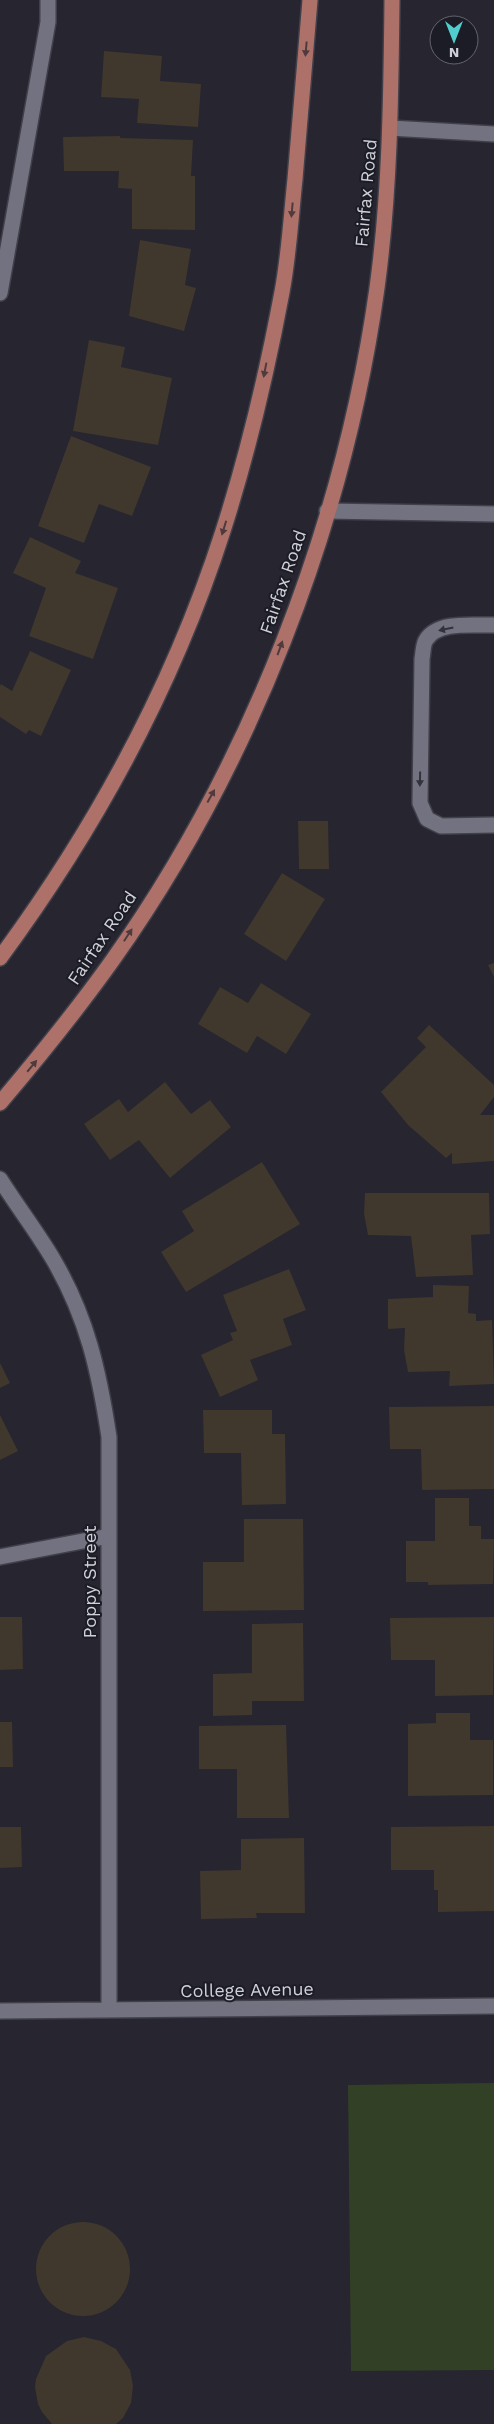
<svg xmlns="http://www.w3.org/2000/svg" width="494" height="2424" font-family="'Work Sans',sans-serif">
<style>
.green{fill:#324125}
.building{fill:#40372d}
.lines{fill:none;stroke-linecap:round;stroke-linejoin:round}
.minor-casing{stroke:#41404a;stroke-width:18}
.major-casing{stroke:#41404a;stroke-width:18}
.minor{stroke:#737280;stroke-width:15}
.major{stroke:#ae7169;stroke-width:15}
.oneway{fill:#4f3a3d}
.oneway2{fill:#32323c}
.labels{text-anchor:middle;stroke-width:4;stroke-linejoin:round;paint-order:stroke}
.street-label{font-size:18px;fill:#d0d0d8;stroke:#1c1c26}
</style>
<rect width="100%" height="100%" fill="#262530"/>
<!-- green -->
<path class="green" d="M 494,2083 L 494,2370 L 351,2371 L 348,2085 Z"/>
<!-- building -->
<path class="building" d="M 104,51 L 162,56 L 160,81 L 201,84 L 198,127 L 137,123 L 139,99 L 101,97 Z
M 120,136 L 120,138 L 193,140 L 191,176 L 195,176 L 195,230 L 132,229 L 132,189 L 118,188 L 119,171 L 64,171 L 63,137 Z
M 140,240 L 191,249 L 185,285 L 196,288 L 184,331 L 129,316 Z
M 89,340 L 125,347 L 121,367 L 172,378 L 158,445 L 73,431 Z
M 71,436 L 151,467 L 132,516 L 99,504 L 84,543 L 38,526 Z
M 30,537 L 81,561 L 75,573 L 118,588 L 93,659 L 29,636 L 46,588 L 13,573 Z
M 30,651 L 71,670 L 41,736 L 29,730 L 26,734 L 0,717 L 0,686 L 1,684 L 12,691 Z
M 298,821 L 328,821 L 329,869 L 299,869 Z
M 282,873 L 325,899 L 286,961 L 244,934 Z
M 494,963 L 494,977 L 488,965 Z
M 261,983 L 311,1014 L 286,1054 L 257,1036 L 247,1053 L 198,1024 L 220,987 L 248,1003 Z
M 429,1025 L 494,1085 L 494,1097 L 480,1115 L 494,1115 L 494,1161 L 452,1164 L 452,1153 L 446,1158 L 408,1125 L 381,1092 L 426,1047 L 417,1038 Z
M 165,1082 L 191,1114 L 210,1100 L 231,1127 L 170,1178 L 139,1140 L 110,1160 L 84,1124 L 119,1099 L 128,1112 Z
M 262,1162 L 300,1224 L 186,1292 L 161,1252 L 194,1231 L 182,1211 Z
M 365,1193 L 489,1193 L 490,1234 L 471,1235 L 473,1275 L 416,1277 L 411,1236 L 368,1235 L 364,1214 Z
M 289,1269 L 306,1310 L 283,1319 L 292,1345 L 250,1360 L 258,1380 L 220,1397 L 201,1355 L 233,1340 L 230,1333 L 237,1331 L 223,1295 Z
M 433,1285 L 469,1286 L 468,1313 L 476,1314 L 476,1321 L 492,1320 L 494,1384 L 449,1386 L 450,1371 L 408,1372 L 404,1350 L 405,1328 L 388,1329 L 388,1299 L 433,1297 Z
M 0,1363 L 10,1383 L 0,1388 Z
M 494,1406 L 494,1489 L 422,1490 L 421,1449 L 390,1449 L 389,1407 Z
M 203,1410 L 272,1410 L 272,1434 L 285,1434 L 286,1504 L 242,1505 L 241,1453 L 204,1453 Z
M 0,1415 L 18,1451 L 0,1460 Z
M 435,1498 L 469,1498 L 469,1526 L 481,1526 L 481,1539 L 494,1539 L 493,1584 L 428,1585 L 428,1582 L 406,1582 L 406,1541 L 435,1541 Z
M 244,1519 L 303,1519 L 304,1610 L 203,1611 L 203,1562 L 244,1562 Z
M 0,1617 L 22,1617 L 23,1669 L 0,1670 Z
M 494,1617 L 493,1695 L 435,1696 L 435,1660 L 391,1660 L 390,1618 Z
M 303,1623 L 304,1701 L 252,1701 L 252,1715 L 213,1716 L 213,1674 L 252,1673 L 252,1624 Z
M 436,1713 L 470,1713 L 470,1740 L 493,1740 L 493,1795 L 408,1796 L 408,1724 L 436,1723 Z
M 0,1722 L 12,1722 L 13,1767 L 0,1767 Z
M 286,1725 L 289,1818 L 237,1818 L 237,1769 L 199,1769 L 199,1726 Z
M 494,1826 L 494,1911 L 438,1912 L 438,1890 L 434,1890 L 434,1870 L 391,1870 L 391,1827 Z
M 0,1827 L 21,1827 L 22,1867 L 0,1868 Z
M 304,1838 L 305,1913 L 256,1913 L 257,1918 L 201,1919 L 200,1871 L 241,1870 L 241,1839 Z
M36 2269a47 47 0 1 1 94 0a47 47 0 1 1-94 0Z
M 84,2337 L 101,2341 L 116,2349 L 130,2370 L 133,2386 L 131,2403 L 123,2418 L 116,2424 L 52,2424 L 42,2412 L 38,2404 L 35,2387 L 36,2379 L 46,2356 L 67,2341 Z"/>
<g class="lines">
<!-- minor casing -->
<g class="minor-casing">
<path id="minor" d="M 390,128 L 494,134
M 0,293 L 48,22 L 48,0
M 327,511 L 494,514
M 494,625 C 475,626 438,620 426,640 C 423,644 423,654 422,659 L 420,803 L 427,819 L 441,826 L 494,825
M 0,1179 C 17,1206 37,1232 53,1259 C 87,1317 99,1371 109,1437 L 109,2010
M 0,1557 L 109,1536
M 0,2011 L 494,2006"/>
</g>
<!-- major casing -->
<g class="major-casing">
<path id="major" d="M 0,958 C 95,829 174,684 223,531 C 248,453 267,372 282,292 C 289,255 291,217 295,179 C 300,120 305,60 310,0
M 0,1103 C 39,1057 77,1010 112,961 C 250,767 344,524 377,288 C 390,193 391,97 392,0"/>
</g>
<!-- minor -->
<use href="#minor" class="minor"/>
<!-- major -->
<use href="#major" class="major"/>
</g>
<!-- one-way arrows -->
<defs><path id="oneway-solid" d="M-6-.8H1V-3.2L6.5 0L1 3.2V.8H-6Z" transform="scale(1.25)"/></defs>
<g class="oneway">
<use href="#oneway-solid" transform="translate(306 49) rotate(95)"/>
<use href="#oneway-solid" transform="translate(292 210) rotate(95)"/>
<use href="#oneway-solid" transform="translate(265 370) rotate(101)"/>
<use href="#oneway-solid" transform="translate(224 528) rotate(107)"/>
<use href="#oneway-solid" transform="translate(280 648) rotate(-70)"/>
<use href="#oneway-solid" transform="translate(211 796) rotate(-61)"/>
<use href="#oneway-solid" transform="translate(128 935) rotate(-57)"/>
<use href="#oneway-solid" transform="translate(32 1066) rotate(-50)"/>
</g>
<g class="oneway2">
<use href="#oneway-solid" transform="translate(446 629) rotate(168)"/>
<use href="#oneway-solid" transform="translate(420 779) rotate(91)"/>
</g>
<g class="labels">
<!-- street labels -->
<g class="street-label">
<text transform="translate(366 193) rotate(-85)" y="6">Fairfax Road</text>
<text transform="translate(283 582) rotate(-71)" y="6">Fairfax Road</text>
<text transform="translate(102 938) rotate(-56)" y="6">Fairfax Road</text>
<text transform="translate(90 1582) rotate(-90)" y="6">Poppy Street</text>
<text transform="translate(247 1990) rotate(-1)" y="6">College Avenue</text>
</g>
</g>
<!-- north arrow -->
<g transform="translate(454 40) rotate(180)"><circle r="24" fill="#1c1c26" stroke="#64646d"/>
<path d="M0-4L9 19L0 12L-9 19Z" fill="#52cdcd"/>
<text y="-8" font-size="14" font-weight="bold" text-anchor="middle" fill="#d0d0d8">N</text>
</g>
</svg>
